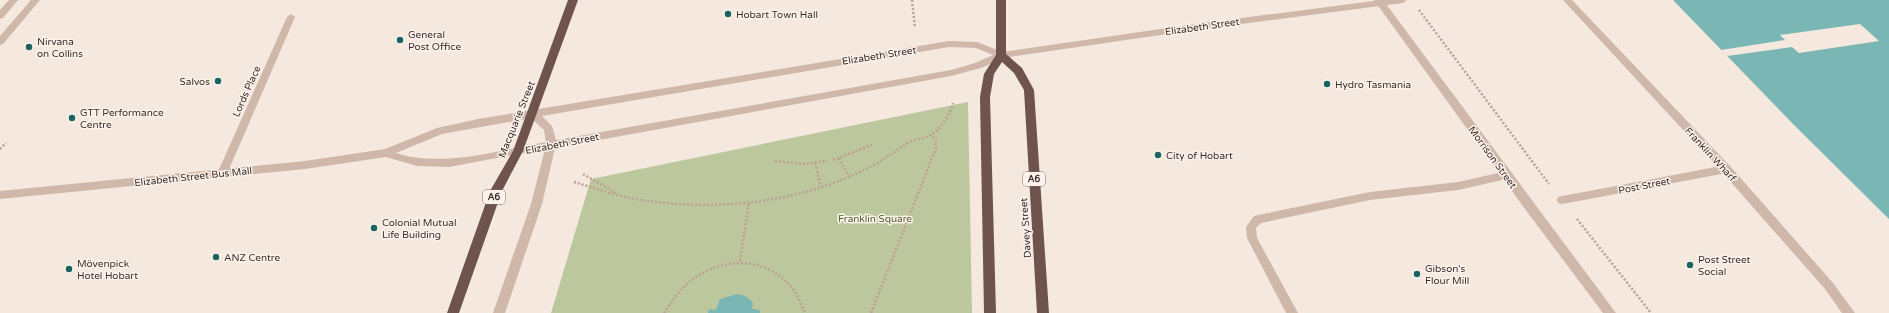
<svg xmlns="http://www.w3.org/2000/svg" width="1889" height="313" font-family="'Varela Round',sans-serif">
<style>
.green{fill:#bdc79d}
.water{fill:#7ab6b3}
.pier{fill:#f5e9df}
.lines{fill:none;stroke-linecap:round;stroke-linejoin:round}
.path{stroke:#bca093;stroke-width:2.5;stroke-dasharray:2 2;stroke-linecap:butt}
.service{fill:#cfb7a9;fill-rule:evenodd}
.pedestrian{fill:#cfb7a9;fill-rule:evenodd}
.minor{fill:#cfb7a9;fill-rule:evenodd}
.tertiary{fill:#cfb7a9;fill-rule:evenodd}
.trunk{fill:#6e544c;fill-rule:evenodd}
.poi-dot{fill:#1a6360;stroke:#fcf3ec;stroke-width:1.5}
.labels{text-anchor:middle;stroke-width:3;stroke-linejoin:round;paint-order:stroke}
.shield{fill:#fcf3ec;stroke:#766864;stroke-width:1}
.shield-label{font-size:9px;font-weight:bold;fill:#3c2d29}
.poi-label{font-size:10px;fill:#3c2d29;stroke:#fcf3ec;text-anchor:start}
.street-label{font-size:10px;fill:#3c2d29;stroke:#fcf3ec}
.park-label{font-size:10px;fill:#4f5d2a;stroke:#fcf3ec}
</style>
<rect width="100%" height="100%" fill="#f5e9df"/>
<!-- green -->
<path class="green" d="M 968,102 L 972,313 L 551,313 L 591,179 Z"/>
<!-- water -->
<path class="water" d="M 1673,0 L 1889,0 L 1889,219 L 1793,124 Z
M 737,294 C 744,295 748,297 753,303 L 752,309 L 760,310 L 760,313 L 708,313 L 709,309 L 716,310 L 720,299 Z"/>
<!-- pier -->
<path class="pier" d="M 1860,24 L 1879,41 L 1799,53 L 1792,47 L 1727,56 L 1721,50 L 1785,40 L 1780,35 Z"/>
<g class="lines">
<!-- path -->
<path class="path" d="M 912,0 L 915,28
M 1419,10 L 1549,184
M 0,149 L 6,143
M 839,158 L 849,177
M 833,160 L 872,145
M 775,161 L 802,164 L 827,161
M 815,163 L 821,187
M 583,174 L 616,193
M 574,182 C 598,189 622,198 648,201 C 721,211 803,202 870,167 C 882,161 894,152 906,144 C 914,139 923,139 931,135 C 940,130 951,113 953,103
M 1577,219 L 1651,313
M 740,261 L 749,202
M 664,313 C 673,300 682,286 696,277 C 728,256 768,258 792,288 C 798,295 801,305 805,313
M 871,313 L 936,148 L 936,140 L 931,135"/>
<!-- service -->
<path class="service" d="M 291,14 L 295,17 L 227,174 L 226,177 L 218,177 L 217,174 L 287,17 Z
M 1726,165 L 1730,166 L 1731,169 L 1730,172 L 1726,173 L 1600,197 L 1596,196 L 1595,193 L 1596,190 L 1600,189 Z
M 1507,171 L 1511,172 L 1512,175 L 1511,178 L 1458,190 L 1370,200 L 1261,223 L 1256,228 L 1257,238 L 1298,313 L 1286,313 L 1247,238 L 1246,227 L 1254,216 L 1258,215 L 1370,192 L 1458,182 Z"/>
<!-- pedestrian -->
<path class="pedestrian" d="M 1600,189 L 1604,190 L 1605,193 L 1604,196 L 1600,197 L 1562,204 L 1558,203 L 1557,200 L 1558,197 L 1562,196 Z"/>
<!-- minor -->
<path class="minor" d="M 9,0 L 18,0 L 3,18 L 0,19 L 0,10 Z
M 31,0 L 40,0 L 3,44 L 0,45 L 0,36 Z
M 1381,0 L 1407,0 L 1403,3 L 1188,31 L 1003,58 L 981,68 L 951,76 L 555,148 L 542,204 L 505,313 L 493,313 L 531,204 L 545,149 L 449,167 L 417,166 L 386,157 L 305,169 L 0,199 L 0,191 L 305,161 L 385,149 L 437,128 L 478,119 L 949,41 L 977,42 L 1002,52 L 1188,25 ZM 949,47 L 976,48 L 993,55 L 975,63 L 951,70 L 556,140 L 552,126 L 542,116 ZM 531,118 L 544,130 L 546,142 C 500,150 442,168 396,153 L 442,134 Z
M 1563,0 L 1572,0 L 1730,166 L 1833,283 L 1855,313 L 1842,313 L 1825,289 L 1722,172 Z"/>
<!-- tertiary -->
<path class="tertiary" d="M 1374,0 L 1383,0 L 1616,313 L 1603,313 L 1525,209 Z"/>
<!-- trunk -->
<path class="trunk" d="M 568,0 L 578,0 L 523,151 L 502,191 L 459,313 L 447,313 L 490,191 L 513,151 Z
M 996,0 L 1006,0 L 1006,54 L 1022,68 L 1034,90 L 1049,313 L 1037,313 L 1024,90 L 1014,73 L 1002,62 L 994,74 L 990,97 L 996,313 L 984,313 L 980,97 L 984,74 L 996,55 Z"/>
</g>
<!-- markers -->
<g class="poi-dot">
<circle cx="728" cy="14" r="4"/>
<circle cx="400" cy="40" r="4"/>
<circle cx="29" cy="47" r="4"/>
<circle cx="218" cy="81" r="4"/>
<circle cx="1327" cy="84" r="4"/>
<circle cx="72" cy="118" r="4"/>
<circle cx="1158" cy="155" r="4"/>
<circle cx="374" cy="228" r="4"/>
<circle cx="216" cy="257" r="4"/>
<circle cx="1690" cy="265" r="4"/>
<circle cx="69" cy="269" r="4"/>
<circle cx="1417" cy="274" r="4"/>
</g>
<g class="labels">
<!-- shield labels -->
<g class="shield">
<rect x="1023" y="172" width="22" height="14" rx="3"/>
<rect x="483" y="190" width="22" height="14" rx="3"/>
</g>
<g class="shield-label">
<text x="1034" y="182">A6</text>
<text x="494" y="200">A6</text>
</g>
<!-- poi labels -->
<g class="poi-label">
<text x="736" y="18">Hobart Town Hall</text>
<text x="408" y="38">General<tspan x="408" dy="12">Post Office</tspan></text>
<text x="37" y="45">Nirvana<tspan x="37" dy="12">on Collins</tspan></text>
<text x="210" y="85" text-anchor="end">Salvos</text>
<text x="1335" y="88">Hydro Tasmania</text>
<text x="80" y="116">GTT Performance<tspan x="80" dy="12">Centre</tspan></text>
<text x="1166" y="159">City of Hobart</text>
<text x="382" y="226">Colonial Mutual<tspan x="382" dy="12">Life Building</tspan></text>
<text x="224" y="261">ANZ Centre</text>
<text x="1698" y="263">Post Street<tspan x="1698" dy="12">Social</tspan></text>
<text x="77" y="267">Mövenpick<tspan x="77" dy="12">Hotel Hobart</tspan></text>
<text x="1425" y="272">Gibson's<tspan x="1425" dy="12">Flour Mill</tspan></text>
</g>
<!-- street labels -->
<g class="street-label">
<text transform="translate(1202 26) rotate(-8)" y="4">Elizabeth Street</text>
<text transform="translate(879 55) rotate(-9)" y="4">Elizabeth Street</text>
<text transform="translate(246 91) rotate(-66)" y="4">Lords Place</text>
<text transform="translate(516 119) rotate(-68)" y="4">Macquarie Street</text>
<text transform="translate(562 143) rotate(-11)" y="4">Elizabeth Street</text>
<text transform="translate(1711 154) rotate(47)" y="4">Franklin Wharf</text>
<text transform="translate(1493 157) rotate(54)" y="4">Morrison Street</text>
<text transform="translate(193 176) rotate(-6)" y="4">Elizabeth Street Bus Mall</text>
<text transform="translate(1644 185) rotate(-11)" y="4">Post Street</text>
<text transform="translate(1025 228) rotate(-94)" y="4">Davey Street</text>
</g>
<!-- park labels -->
<g class="park-label">
<text x="875" y="222">Franklin Square</text>
</g>
</g>
</svg>
